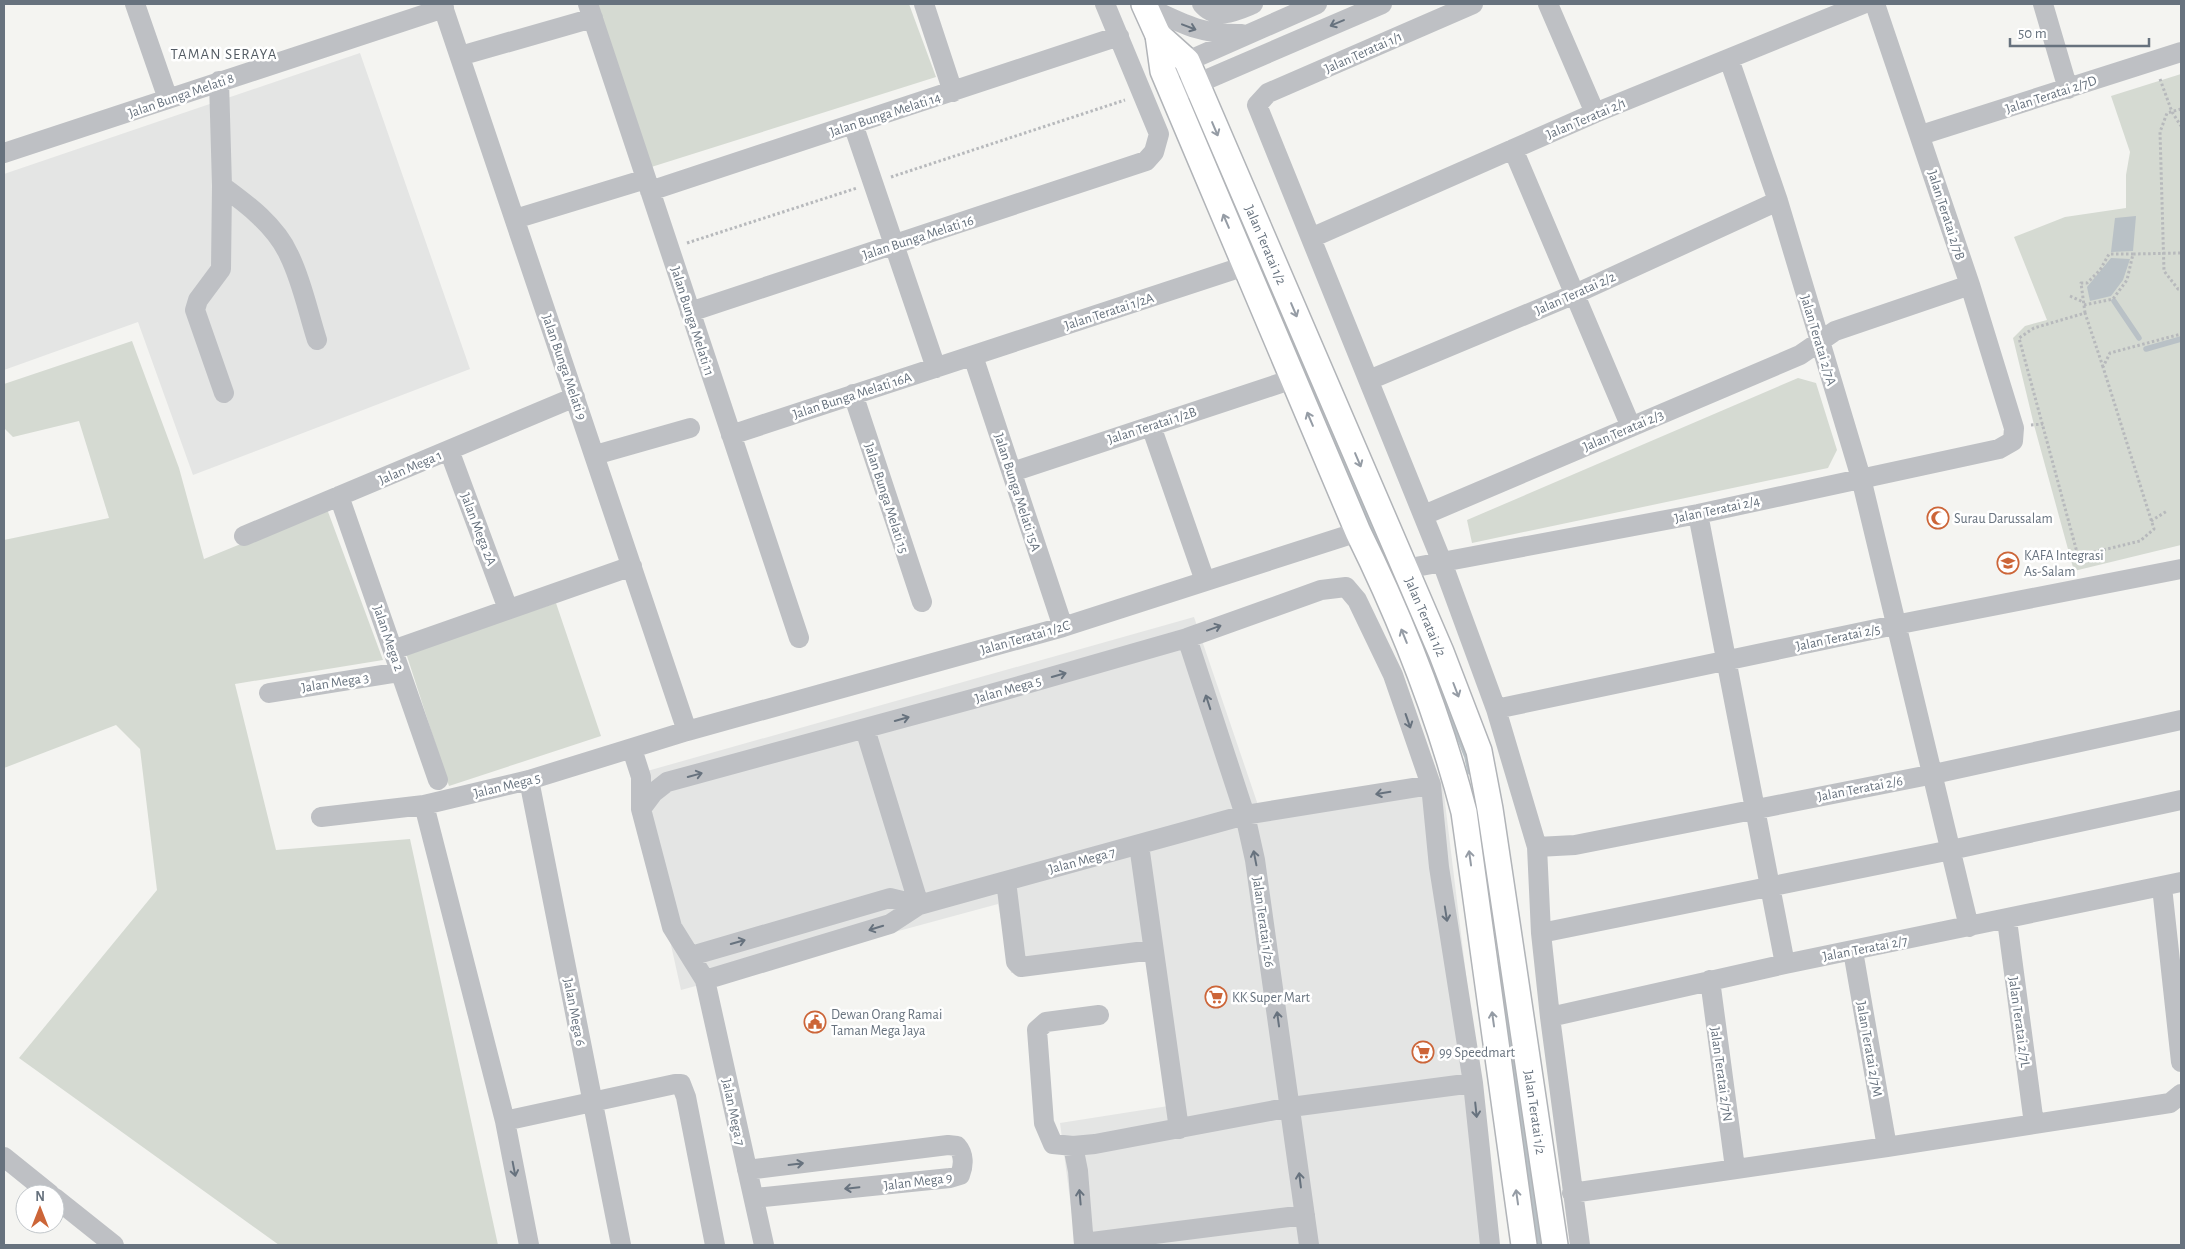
<svg xmlns="http://www.w3.org/2000/svg" width="2185" height="1249" font-family="'Alegreya Sans',sans-serif">
<style>
.built{fill:#e4e5e4}
.green{fill:#d5dad2}
.water{fill:#b9c1c6}
.lines{fill:none;stroke-linecap:round;stroke-linejoin:round}
.stream{stroke:#b9c1c6;stroke-width:5.5}
.major-casing{stroke:#b1b4b8;stroke-width:28}
.path{stroke:#b7b9bc;stroke-width:3;stroke-dasharray:2.5 2.5;stroke-linecap:butt}
.minor{stroke:#bec0c4;stroke-width:20}
.major{stroke:#fff;stroke-width:25}
.oneway{stroke:#67727e}
.oneway2{stroke:#959ca5}
.labels{text-anchor:middle;stroke-width:5;stroke-linejoin:round;paint-order:stroke}
.street-label{font-size:14px;fill:#67727e;stroke:#fff}
.poi-label{font-size:14px;fill:#67727e;stroke:#fff;text-anchor:start}
.neighbourhood-label{font-size:15px;letter-spacing:1px;fill:#545c64;stroke:#fff}
</style>
<rect width="100%" height="100%" fill="#f4f4f1"/>
<!-- built -->
<path class="built" d="M 360,53 L 470,369 L 193,475 L 138,322 L 4,370 L 4,174 Z
M 1194,617 L 1259,808 L 1442,778 L 1499,1245 L 1076,1245 L 1060,1123 L 1181,1104 L 1163,953 L 1011,973 L 998,904 L 681,990 L 633,775 Z"/>
<!-- green -->
<path class="green" d="M 594,4 L 909,4 L 936,77 L 645,169 Z
M 2181,74 L 2181,545 L 2074,571 L 2034,425 L 2013,338 L 2025,326 L 2047,320 L 2014,237 L 2065,217 L 2126,208 L 2126,175 L 2130,152 L 2111,96 Z
M 132,341 L 179,468 L 204,559 L 327,509 L 383,660 L 235,684 L 276,850 L 410,839 L 498,1245 L 279,1245 L 19,1058 L 157,890 L 140,749 L 116,725 L 4,768 L 4,540 L 109,518 L 79,421 L 13,437 L 4,428 L 4,384 Z
M 1798,378 L 1816,383 L 1837,450 L 1828,468 L 1472,543 L 1467,520 Z
M 556,603 L 601,736 L 449,786 L 406,653 Z"/>
<!-- water -->
<path class="water" d="M 2136,216 L 2133,251 L 2111,252 L 2115,218 Z
M 2111,258 L 2130,259 L 2123,280 L 2111,296 L 2090,301 L 2087,287 Z"/>
<g class="lines">
<!-- stream -->
<path class="stream" d="M 1200,124 L 1424,648
M 2114,301 L 2139,338
M 2146,349 L 2181,339
M 1435,675 L 1467,757 L 1470,772
M 1501,968 L 1540,1245"/>
<!-- major casing -->
<g class="major-casing">
<g id="major">
<path d="M 1144,4 L 1158,35 L 1163,71 L 1358,532 C 1402,621 1439,716 1464,812 L 1524,1245"/>
<path id="s1" d="M 1158,35 L 1187,61 L 1441,652 L 1479,751 L 1490,809 L 1555,1245"/>
</g>
</g>
<!-- path -->
<path class="path" d="M 2160,79 L 2172,112 L 2181,126
M 2181,109 L 2167,113 L 2160,132 L 2164,271 L 2178,289 L 2181,289
M 891,177 L 1125,100
M 687,243 L 857,188
M 2070,296 L 2083,302
M 2084,305 L 2113,299 L 2127,280 L 2133,254 L 2181,253
M 2085,313 L 2081,283 L 2087,283 L 2100,270 L 2109,254 L 2133,254
M 2103,367 L 2085,313 L 2034,328 L 2019,338 L 2078,556 L 2140,541 L 2154,529 L 2103,367 L 2110,353 L 2181,334
M 2031,425 L 2043,424
M 2151,521 L 2167,511"/>
<!-- minor -->
<path class="minor" d="M 135,4 L 168,99
M 442,4 L 687,731
M 588,4 L 799,638
M 924,4 L 953,92
M 1202,4 C 1216,21 1236,11 1253,4
M 1473,4 L 1268,93 L 1257,105 L 1442,562 L 1496,709 L 1537,847 L 1541,933 L 1550,1017 L 1580,1245
M 1548,4 L 1595,113
M 2043,4 L 2068,89
M 1145,6 C 1181,23 1201,35 1242,34
M 460,56 L 593,18
M 1729,59 L 1778,201 L 1861,478 L 1969,927
M 1174,67 L 1317,4
M 219,81 L 222,186 L 221,269 L 198,300 L 195,310 L 224,393
M 1173,94 L 1382,4
M 853,124 L 936,368
M 1921,135 L 2181,52
M 1513,149 L 1631,427
M 4,153 L 444,8
M 222,186 C 247,204 276,226 289,255 C 302,281 308,312 317,340
M 650,191 L 1119,36
M 515,219 L 646,179
M 1311,238 L 1595,113 L 1863,4
M 690,312 L 1146,161 L 1154,152 L 1159,134 L 1105,4
M 973,356 L 1063,627
M 1369,380 L 1575,294 L 1778,201
M 853,394 L 922,602
M 1151,426 L 1205,581
M 731,435 L 1245,266
M 449,450 L 508,609
M 595,455 L 690,428
M 1012,472 L 1293,379
M 339,496 L 438,780
M 1698,514 L 1785,964
M 1424,515 L 1800,355 L 1835,331 L 1970,285
M 244,536 L 575,397
M 1405,569 L 1698,514 L 1999,449 L 2013,441 L 2014,428 L 1970,285 L 1875,4
M 1187,638 L 1245,815 L 1255,860 L 1309,1245
M 393,650 L 632,566
M 269,693 L 400,672
M 1496,709 L 1895,625 L 2181,569
M 865,729 L 919,905
M 632,749 L 641,777 L 641,809 L 672,927 L 705,980 L 764,1245
M 529,780 L 621,1245
M 424,805 L 505,1121 L 529,1245
M 641,809 L 653,793 L 667,782 L 991,694 L 1187,638 L 1321,590 L 1346,587 L 1357,600 L 1393,675 L 1431,785 L 1439,867 L 1473,1083 L 1490,1245
M 321,817 L 424,805 L 529,780 L 687,731 L 1063,627 L 1358,532
M 1139,845 L 1179,1129
M 1537,847 L 1575,845 L 1934,774 L 2181,720
M 1006,881 L 1016,962 L 1021,967 L 1153,950
M 2162,887 L 2181,1062
M 2007,920 L 2034,1124
M 1541,933 L 1951,850 L 2181,800
M 1853,951 L 1887,1147
M 691,956 L 890,898 L 919,905
M 705,980 L 890,924 L 919,905 L 1245,815 L 1431,785
M 1710,980 L 1735,1168
M 1099,1015 L 1046,1022 L 1037,1030 L 1044,1123 L 1053,1144 L 1073,1146 L 1095,1144 L 1291,1107 L 1473,1083
M 1550,1017 L 1785,964 L 2181,882
M 505,1121 L 675,1084 L 681,1084 L 686,1097 L 715,1245
M 1073,1146 L 1078,1171 L 1084,1245
M 4,1157 L 50,1194
M 747,1170 L 948,1145 L 957,1146 C 964,1154 964,1165 960,1175 L 950,1178 L 754,1198
M 1572,1193 L 1887,1147 L 2170,1103 L 2181,1094
M 55,1198 L 114,1245
M 1084,1243 L 1305,1215"/>
<!-- major -->
<use href="#major" class="major"/>
</g>
<!-- one-way arrows -->
<defs><path id="oneway-shaft" d="M-6 0H5M1.5-3L5.5 0L1.5 3" fill="none" stroke-width="1.6" stroke-linecap="round" stroke-linejoin="round" transform="scale(1.25)"/></defs>
<g class="oneway">
<use href="#oneway-shaft" transform="translate(1337 23) rotate(157)"/>
<use href="#oneway-shaft" transform="translate(1189 27) rotate(21)"/>
<use href="#oneway-shaft" transform="translate(1214 628) rotate(-20)"/>
<use href="#oneway-shaft" transform="translate(1059 675) rotate(-16)"/>
<use href="#oneway-shaft" transform="translate(1208 702) rotate(-108)"/>
<use href="#oneway-shaft" transform="translate(902 719) rotate(-16)"/>
<use href="#oneway-shaft" transform="translate(1408 721) rotate(71)"/>
<use href="#oneway-shaft" transform="translate(695 775) rotate(-15)"/>
<use href="#oneway-shaft" transform="translate(1383 793) rotate(171)"/>
<use href="#oneway-shaft" transform="translate(1255 858) rotate(-101)"/>
<use href="#oneway-shaft" transform="translate(1446 914) rotate(81)"/>
<use href="#oneway-shaft" transform="translate(876 928) rotate(163)"/>
<use href="#oneway-shaft" transform="translate(738 942) rotate(-16)"/>
<use href="#oneway-shaft" transform="translate(1278 1019) rotate(-98)"/>
<use href="#oneway-shaft" transform="translate(1476 1110) rotate(84)"/>
<use href="#oneway-shaft" transform="translate(796 1164) rotate(-7)"/>
<use href="#oneway-shaft" transform="translate(514 1169) rotate(79)"/>
<use href="#oneway-shaft" transform="translate(1300 1180) rotate(-97)"/>
<use href="#oneway-shaft" transform="translate(852 1188) rotate(174)"/>
<use href="#oneway-shaft" transform="translate(1080 1197) rotate(-95)"/>
</g>
<g class="oneway2">
<use href="#oneway-shaft" transform="translate(1215 129) rotate(67)"/>
<use href="#oneway-shaft" transform="translate(1226 221) rotate(-113)"/>
<use href="#oneway-shaft" transform="translate(1294 310) rotate(67)"/>
<use href="#oneway-shaft" transform="translate(1310 419) rotate(-113)"/>
<use href="#oneway-shaft" transform="translate(1358 460) rotate(67)"/>
<use href="#oneway-shaft" transform="translate(1404 636) rotate(-112)"/>
<use href="#oneway-shaft" transform="translate(1456 690) rotate(69)"/>
<use href="#oneway-shaft" transform="translate(1470 858) rotate(-98)"/>
<use href="#oneway-shaft" transform="translate(1493 1019) rotate(-98)"/>
<use href="#oneway-shaft" transform="translate(1517 1197) rotate(-98)"/>
</g>
<!-- icons -->
<defs>
<g id="mosque-ring" transform="scale(1.125)"><circle r="9.5" fill="#fff" stroke="#cc6538" stroke-width="1.5"/><path d="M3.5-4.9A6 6 0 1 0 3.5 4.9A5 5 0 1 1 3.5-4.9Z" fill="#cc6538"/></g>
<g id="school-ring" transform="scale(1.125)"><circle r="9.5" fill="#fff" stroke="#cc6538" stroke-width="1.5"/><path d="M0-5L7-2L0 1L-7-2ZM-4 1L0 2.5L4 1V4Q0 6-4 4Z" fill="#cc6538"/></g>
<g id="supermarket-ring" transform="scale(1.125)"><circle r="9.5" fill="#fff" stroke="#cc6538" stroke-width="1.5"/><path d="M-6-5.5h2.5l.6 2H6L4.5 2H-2.5L-4.4-4H-6ZM-1.5 3.2a1.3 1.3 0 1 0 .1 0ZM3 3.2a1.3 1.3 0 1 0 .1 0Z" fill="#cc6538"/></g>
<g id="civic-ring" transform="scale(1.125)"><circle r="9.5" fill="#fff" stroke="#cc6538" stroke-width="1.5"/><path d="M-.6-6.5H3V-4.5H.6V-3L4-1V1h2V6H-6V1h2V-1L-.6-3ZM-1.2 2.5V6h2.4V2.5Z" fill="#cc6538"/></g>
</defs>
<g fill-rule="evenodd">
<use href="#mosque-ring" x="1938" y="518"/>
<use href="#school-ring" x="2008" y="563"/>
<use href="#supermarket-ring" x="1216" y="997"/>
<use href="#civic-ring" x="815" y="1022"/>
<use href="#supermarket-ring" x="1423" y="1052"/>
</g>
<g class="labels">
<!-- street labels -->
<g class="street-label">
<text transform="translate(1363 52) rotate(-24)" y="5">Jalan Teratai 1/1</text>
<text transform="translate(2051 94) rotate(-18)" y="5">Jalan Teratai 2/7D</text>
<text transform="translate(181 95) rotate(-19)" y="5">Jalan Bunga Melati 8</text>
<text transform="translate(885 114) rotate(-18)" y="5">Jalan Bunga Melati 14</text>
<text transform="translate(1586 118) rotate(-23)" y="5">Jalan Teratai 2/1</text>
<text transform="translate(1947 215) rotate(72)" y="5">Jalan Teratai 2/7B</text>
<text transform="translate(918 237) rotate(-18)" y="5">Jalan Bunga Melati 16</text>
<text dy="5" stroke="none"><textPath href="#s1" startOffset="239">Jalan Teratai 1/2</textPath></text>
<text transform="translate(1575 293) rotate(-24)" y="5">Jalan Teratai 2/2</text>
<text transform="translate(1109 311) rotate(-18)" y="5">Jalan Teratai 1/2A</text>
<text transform="translate(693 321) rotate(72)" y="5">Jalan Bunga Melati 11</text>
<text transform="translate(1819 340) rotate(73)" y="5">Jalan Teratai 2/7A</text>
<text transform="translate(565 367) rotate(71)" y="5">Jalan Bunga Melati 9</text>
<text transform="translate(852 395) rotate(-18)" y="5">Jalan Bunga Melati 16A</text>
<text transform="translate(1152 425) rotate(-18)" y="5">Jalan Teratai 1/2B</text>
<text transform="translate(1623 430) rotate(-23)" y="5">Jalan Teratai 2/3</text>
<text transform="translate(410 467) rotate(-23)" y="5">Jalan Mega 1</text>
<text transform="translate(1018 492) rotate(72)" y="5">Jalan Bunga Melati 15A</text>
<text transform="translate(887 498) rotate(72)" y="5">Jalan Bunga Melati 15</text>
<text transform="translate(1717 509) rotate(-12)" y="5">Jalan Teratai 2/4</text>
<text transform="translate(479 529) rotate(69)" y="5">Jalan Mega 2A</text>
<text dy="5" stroke="none"><textPath href="#s1" startOffset="644">Jalan Teratai 1/2</textPath></text>
<text transform="translate(1025 637) rotate(-16)" y="5">Jalan Teratai 1/2C</text>
<text transform="translate(1838 637) rotate(-12)" y="5">Jalan Teratai 2/5</text>
<text transform="translate(389 638) rotate(71)" y="5">Jalan Mega 2</text>
<text transform="translate(335 682) rotate(-9)" y="5">Jalan Mega 3</text>
<text transform="translate(1008 689) rotate(-16)" y="5">Jalan Mega 5</text>
<text transform="translate(507 785) rotate(-14)" y="5">Jalan Mega 5</text>
<text transform="translate(1860 788) rotate(-11)" y="5">Jalan Teratai 2/6</text>
<text transform="translate(1082 860) rotate(-15)" y="5">Jalan Mega 7</text>
<text transform="translate(1264 922) rotate(82)" y="5">Jalan Teratai 1/26</text>
<text transform="translate(1865 948) rotate(-11)" y="5">Jalan Teratai 2/7</text>
<text transform="translate(575 1012) rotate(79)" y="5">Jalan Mega 6</text>
<text transform="translate(2020 1022) rotate(82)" y="5">Jalan Teratai 2/7L</text>
<text transform="translate(1870 1049) rotate(80)" y="5">Jalan Teratai 2/7M</text>
<text transform="translate(1722 1074) rotate(82)" y="5">Jalan Teratai 2/7N</text>
<text transform="translate(734 1112) rotate(78)" y="5">Jalan Mega 7</text>
<text dy="5" stroke="none"><textPath href="#s1" startOffset="1154">Jalan Teratai 1/2</textPath></text>
<text transform="translate(918 1181) rotate(-7)" y="5">Jalan Mega 9</text>
</g>
<!-- poi labels -->
<g class="poi-label">
<text x="1954" y="523">Surau Darussalam</text>
<text x="2024" y="560">KAFA Integrasi<tspan x="2024" dy="16">As-Salam</tspan></text>
<text x="1232" y="1002">KK Super Mart</text>
<text x="831" y="1019">Dewan Orang Ramai<tspan x="831" dy="16">Taman Mega Jaya</tspan></text>
<text x="1439" y="1057">99 Speedmart</text>
</g>
<!-- neighbourhood labels -->
<g class="neighbourhood-label">
<text x="224" y="59">TAMAN SERAYA</text>
</g>
</g>
<!-- border -->
<rect width="2185" height="1249" fill="none" stroke="#67727e" stroke-width="10"/>
<!-- north arrow -->
<g transform="translate(40 1209)"><circle r="24" fill="#ffffff" stroke="#c2c7cb"/>
<path d="M0-4L9 19L0 12L-9 19Z" fill="#cc6538"/>
<text y="-8" font-size="14" font-weight="bold" text-anchor="middle" fill="#67727e">N</text>
</g>
<!-- scale -->
<path d="M2010 38v8h139v-8" fill="none" stroke="#67727e" stroke-width="2.5"/>
<text x="2018" y="38" font-size="15" fill="#67727e" stroke="#ffffff" stroke-width="4" paint-order="stroke">50 m</text>
</svg>
